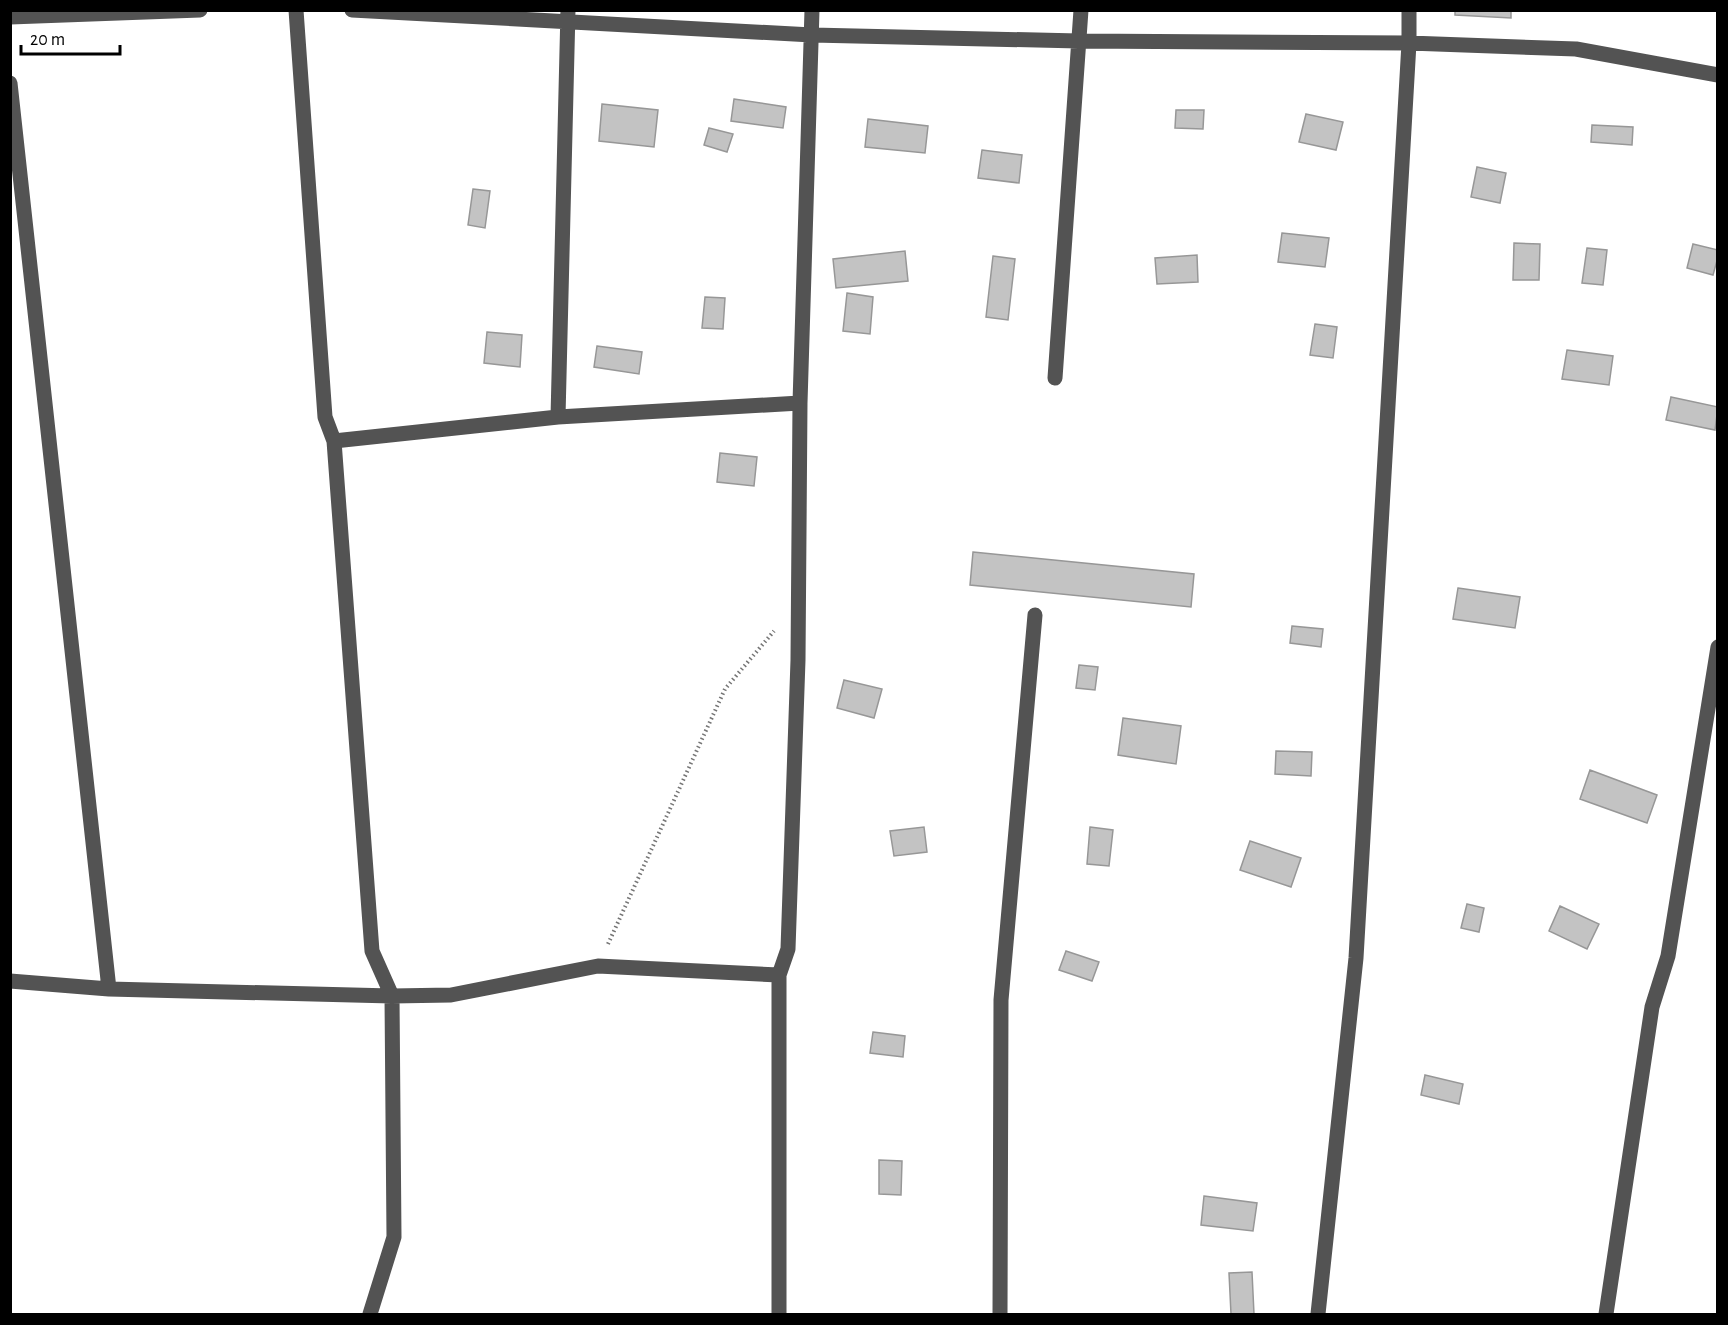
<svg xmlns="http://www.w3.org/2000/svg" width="1728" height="1325" font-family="'Alegreya Sans',sans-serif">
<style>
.building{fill:#c3c3c3;stroke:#979797;stroke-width:1.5}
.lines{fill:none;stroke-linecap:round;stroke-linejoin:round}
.path{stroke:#757575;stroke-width:4;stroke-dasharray:1.5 3;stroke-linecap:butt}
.minor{stroke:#535353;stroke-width:15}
</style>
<rect width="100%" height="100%" fill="#fff"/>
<!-- building -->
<path class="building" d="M 1455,10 L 1511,10 L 1511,18 L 1455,15 Z
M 734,99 L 786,107 L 783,128 L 731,121 Z
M 602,104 L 658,110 L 654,147 L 599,141 Z
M 1176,110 L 1204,110 L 1203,129 L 1175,128 Z
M 1306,114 L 1343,122 L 1336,150 L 1299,142 Z
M 868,119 L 928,126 L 925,153 L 865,147 Z
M 1592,125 L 1633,127 L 1632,145 L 1591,142 Z
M 709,128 L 733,134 L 727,152 L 704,145 Z
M 982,150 L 1022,155 L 1019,183 L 978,178 Z
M 1477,167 L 1506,173 L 1500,203 L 1471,197 Z
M 473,189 L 490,191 L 485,228 L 468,225 Z
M 1282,233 L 1329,238 L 1325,267 L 1278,262 Z
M 1514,243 L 1540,244 L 1539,280 L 1513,280 Z
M 1693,244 L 1718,250 L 1718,257 L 1713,275 L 1687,268 Z
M 1587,248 L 1607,250 L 1603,285 L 1582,283 Z
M 905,251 L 908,281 L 836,288 L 833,259 Z
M 1197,255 L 1198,282 L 1157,284 L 1155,258 Z
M 993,256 L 1015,259 L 1008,320 L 986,317 Z
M 847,293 L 873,297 L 870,334 L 843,331 Z
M 705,297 L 725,298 L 723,329 L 702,328 Z
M 1315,324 L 1337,327 L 1333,358 L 1310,355 Z
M 487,332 L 522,335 L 520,367 L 484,363 Z
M 597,346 L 642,352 L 639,374 L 594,367 Z
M 1567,350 L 1613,356 L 1609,385 L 1562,379 Z
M 1671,397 L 1718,407 L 1715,430 L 1666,420 Z
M 720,453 L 757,457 L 754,486 L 717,482 Z
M 973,552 L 1194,574 L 1191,607 L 970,585 Z
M 1458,588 L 1520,597 L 1515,628 L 1453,619 Z
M 1292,626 L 1323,629 L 1321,647 L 1290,643 Z
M 1079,665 L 1098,667 L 1095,690 L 1076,688 Z
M 844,680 L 882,689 L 874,718 L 837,708 Z
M 1123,718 L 1181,726 L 1176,764 L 1118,755 Z
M 1276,751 L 1312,752 L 1311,776 L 1275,774 Z
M 1590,770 L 1657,795 L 1647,823 L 1580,799 Z
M 924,827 L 927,852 L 894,856 L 890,831 Z
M 1090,827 L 1113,830 L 1109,866 L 1087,864 Z
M 1250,841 L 1301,858 L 1291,887 L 1240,870 Z
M 1467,904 L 1484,908 L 1479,932 L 1461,928 Z
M 1560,906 L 1599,924 L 1587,949 L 1549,931 Z
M 1066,951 L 1099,962 L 1092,981 L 1059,970 Z
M 873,1032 L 905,1036 L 903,1057 L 870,1053 Z
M 1425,1075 L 1463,1084 L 1459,1104 L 1421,1095 Z
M 879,1160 L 902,1161 L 901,1195 L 879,1194 Z
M 1204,1196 L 1257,1203 L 1253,1231 L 1201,1225 Z
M 1252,1272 L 1254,1314 L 1231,1314 L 1229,1273 Z"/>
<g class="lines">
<!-- path -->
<path class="path" d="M 608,944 L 725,689 L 774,631"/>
<!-- minor -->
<path class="minor" d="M 296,10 L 325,417 L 334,441 L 372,951 L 392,996 L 394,1237 L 370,1314
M 352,10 L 812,35 L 1079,41 L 1409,43 L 1576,49 L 1718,75
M 10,17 L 200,10
M 10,83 L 109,989
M 1055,378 L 1081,10
M 558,417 L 568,10
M 334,441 L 558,417 L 800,403
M 10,981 L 109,989 L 392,996 L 451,995 L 598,966 L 779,975
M 779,1314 L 779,975 L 788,949 L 798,660 L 800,403 L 812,10
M 1000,1314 L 1001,1000 L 1035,615
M 1318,1314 L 1356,958 L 1409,43 L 1409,10
M 1606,1314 L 1652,1007 L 1668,956 L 1718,647"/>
</g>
<!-- border -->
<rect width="1728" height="1325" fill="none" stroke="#000000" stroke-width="24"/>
<!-- scale -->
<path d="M21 45v9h99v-9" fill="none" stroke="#000000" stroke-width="3"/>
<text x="30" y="45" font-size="18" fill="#000000" stroke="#ffffff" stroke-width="4.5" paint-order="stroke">20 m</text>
</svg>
